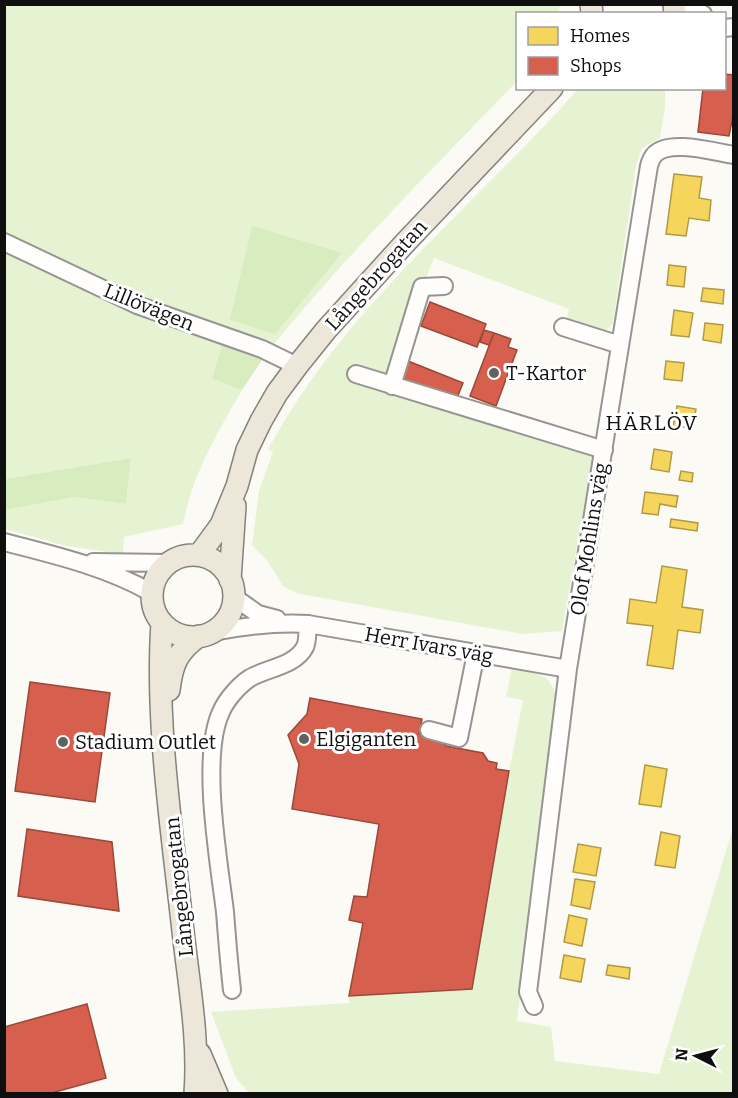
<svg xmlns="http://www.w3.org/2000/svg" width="738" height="1098" font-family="Bitter,serif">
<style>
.green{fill:#e6f3d2}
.forest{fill:#d7ecbf}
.homes{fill:#f6d55c;stroke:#b19a45;stroke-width:1.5}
.shops{fill:#d6604d;stroke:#9a483a;stroke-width:1.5}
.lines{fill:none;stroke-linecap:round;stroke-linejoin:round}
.minor-casing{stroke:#969592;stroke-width:20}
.major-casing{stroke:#83827f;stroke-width:24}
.minor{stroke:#fffefd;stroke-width:16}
.major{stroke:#ede7d9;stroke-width:21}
.poi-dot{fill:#62615f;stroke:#fff;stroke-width:2}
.labels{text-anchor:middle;stroke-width:6;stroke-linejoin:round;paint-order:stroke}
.street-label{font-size:20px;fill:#0f0f0f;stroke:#fff}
.poi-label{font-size:20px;fill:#0f0f0f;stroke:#fff;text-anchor:start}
.neighbourhood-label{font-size:21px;letter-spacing:1.5px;fill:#0f0f0f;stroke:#fff}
</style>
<rect width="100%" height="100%" fill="#fcfaf4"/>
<!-- green -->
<path class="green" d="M 5,5 L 561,5 L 557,13 L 518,14 L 517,81 C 434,168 347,254 271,348 L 148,302 L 5,235 Z
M 578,89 L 665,89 L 665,107 L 660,138 L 642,148 L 636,166 L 613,323 L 608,329 L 603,331 L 566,320 L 569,309 L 434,258 L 381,390 L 593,455 L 562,631 L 523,634 L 300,594 L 284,587 L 266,559 L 252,545 L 259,491 L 273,452 L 268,450 C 343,308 474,207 578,89 Z
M 4,252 L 118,307 L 223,341 L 212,377 L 242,390 C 218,432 192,475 183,524 L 124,537 L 123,554 L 66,546 L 5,529 L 5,510 L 74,497 L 126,504 L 131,458 L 5,479 Z
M 512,668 C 534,673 551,672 556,697 L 517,1021 L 551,1027 L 555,1061 L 659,1074 L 733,828 L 733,1093 L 249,1093 L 236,1078 L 211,1012 L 349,1003 L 349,996 L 509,772 L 523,700 L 506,697 Z"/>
<!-- forest -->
<path class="forest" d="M 252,226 L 342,253 L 275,334 L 230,320 Z
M 223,341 L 262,360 L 242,390 L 212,378 Z
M 131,458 L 126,504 L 74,497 L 5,510 L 5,479 Z"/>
<!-- homes -->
<path class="homes" d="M 674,174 L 702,177 L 699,198 L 711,200 L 709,221 L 689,218 L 686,236 L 666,234 Z
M 669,265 L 686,267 L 684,287 L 667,285 Z
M 703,288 L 724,290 L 723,304 L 701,301 Z
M 674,310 L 693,313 L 689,337 L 671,335 Z
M 705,323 L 723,325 L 721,343 L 703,340 Z
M 666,361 L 684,363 L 682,381 L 664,379 Z
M 677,406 L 696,409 L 693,428 L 673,426 Z
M 654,449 L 672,452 L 669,472 L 651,469 Z
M 681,471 L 693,473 L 692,482 L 679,480 Z
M 645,492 L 678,496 L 676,507 L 660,504 L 658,515 L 642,513 Z
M 671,519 L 698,523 L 697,531 L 670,527 Z
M 662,566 L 687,570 L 682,607 L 703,610 L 700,633 L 678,630 L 673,669 L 647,665 L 653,626 L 627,623 L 630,599 L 656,603 Z
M 645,765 L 667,769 L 661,807 L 639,804 Z
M 661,832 L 680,836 L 675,868 L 655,865 Z
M 578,844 L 601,848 L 596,876 L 573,872 Z
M 575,879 L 595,882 L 590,909 L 571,905 Z
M 569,915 L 587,919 L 582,946 L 564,942 Z
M 564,955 L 585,959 L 581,982 L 560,978 Z
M 608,965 L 630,968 L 629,979 L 606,975 Z"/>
<!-- shops -->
<path class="shops" d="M 724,74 L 734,75 L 734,111 L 729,136 L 698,132 L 703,88 L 724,88 Z
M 430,302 L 486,324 L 477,347 L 421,326 Z
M 484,330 L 494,333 L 489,345 L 480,342 Z
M 494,333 L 511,339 L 508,347 L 517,350 L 496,406 L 470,396 Z
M 408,361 L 463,383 L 455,403 L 400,381 Z
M 30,682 L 110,693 L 95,802 L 15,791 Z
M 310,698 L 422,719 L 419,734 L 440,738 L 446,746 L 483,753 L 488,761 L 497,763 L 496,769 L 509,771 L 472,989 L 349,996 L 363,923 L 349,920 L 354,896 L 367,897 L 379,824 L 292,809 L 299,764 L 288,735 L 307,714 Z
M 27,829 L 112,842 L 119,911 L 18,896 Z
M 87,1004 L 106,1078 L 48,1094 L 4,1094 L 4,1027 Z"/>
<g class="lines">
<!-- minor casing -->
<g class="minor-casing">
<path id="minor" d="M 684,4 L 703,14
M 724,28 L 734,27
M 4,242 L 137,305 L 262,349 L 297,366
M 563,327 L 620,345
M 356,374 L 604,450
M 392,386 L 422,287 L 444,286
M 4,542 C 55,555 106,567 152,593
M 93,562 L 168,563
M 234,597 L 258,614 L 277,619
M 213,632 C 244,626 276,622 308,624 L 568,669
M 429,730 L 459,738 L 476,653
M 232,990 C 229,964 227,938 225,912 C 219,862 200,757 221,712 C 226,700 239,685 250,678 C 267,668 295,666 305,647 C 308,641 307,631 308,624
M 534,1006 L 528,992 L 568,669 L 649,166 C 650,162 652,157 655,154 C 670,139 714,152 734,155"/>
</g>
<!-- major casing -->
<g class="major-casing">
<path id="major" d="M 591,4 L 592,14
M 674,4 L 675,14
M 199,555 L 221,525 L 237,486 L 247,450 L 261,421 L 277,393 L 297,366 L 326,330 L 404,244 L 552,88
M152 596a41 41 0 1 1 82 0a41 41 0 1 1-82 0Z
M 230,580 L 235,506
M 162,623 C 155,724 173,838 184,940 C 190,991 199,1042 195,1094
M 169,690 C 172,665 177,651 199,636
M 200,1054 L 217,1094"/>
</g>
<!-- minor -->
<use href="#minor" class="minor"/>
<!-- major -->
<use href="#major" class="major"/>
</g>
<!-- markers -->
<g class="poi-dot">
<circle cx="494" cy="373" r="6"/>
<circle cx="304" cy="739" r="6"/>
<circle cx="63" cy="742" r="6"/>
</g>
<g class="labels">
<!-- street labels -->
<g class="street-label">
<text transform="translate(376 275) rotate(-48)" y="7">Långebrogatan</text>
<text transform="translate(149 307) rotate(22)" y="7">Lillövägen</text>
<text transform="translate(589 539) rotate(-81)" y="7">Olof Mohlins väg</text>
<text transform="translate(429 645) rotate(10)" y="7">Herr Ivars väg</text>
<text transform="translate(179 887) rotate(-96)" y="7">Långebrogatan</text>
</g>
<!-- poi labels -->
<g class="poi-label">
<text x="506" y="380">T-Kartor</text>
<text x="316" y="746">Elgiganten</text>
<text x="75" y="749">Stadium Outlet</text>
</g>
<!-- neighbourhood labels -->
<g class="neighbourhood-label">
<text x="652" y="430">HÄRLÖV</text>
</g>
</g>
<!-- border -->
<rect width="738" height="1098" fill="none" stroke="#0f0f0f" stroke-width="12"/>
<!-- legend -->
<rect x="516" y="12" width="210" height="78" fill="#ffffff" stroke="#9f9f9f" stroke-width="1.5"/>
<rect x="528" y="27" width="30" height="18" fill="#f6d55c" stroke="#9f9f9f" stroke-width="1.5"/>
<text x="570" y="42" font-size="18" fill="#0f0f0f">Homes</text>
<rect x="528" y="57" width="30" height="18" fill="#d6604d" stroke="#9f9f9f" stroke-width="1.5"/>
<text x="570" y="72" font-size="18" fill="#0f0f0f">Shops</text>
<!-- north arrow -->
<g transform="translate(696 1056) rotate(276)" stroke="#ffffff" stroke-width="4.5" paint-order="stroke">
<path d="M0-4.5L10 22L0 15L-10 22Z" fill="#0f0f0f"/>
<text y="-9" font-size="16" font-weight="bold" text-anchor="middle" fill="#0f0f0f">N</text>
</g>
</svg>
